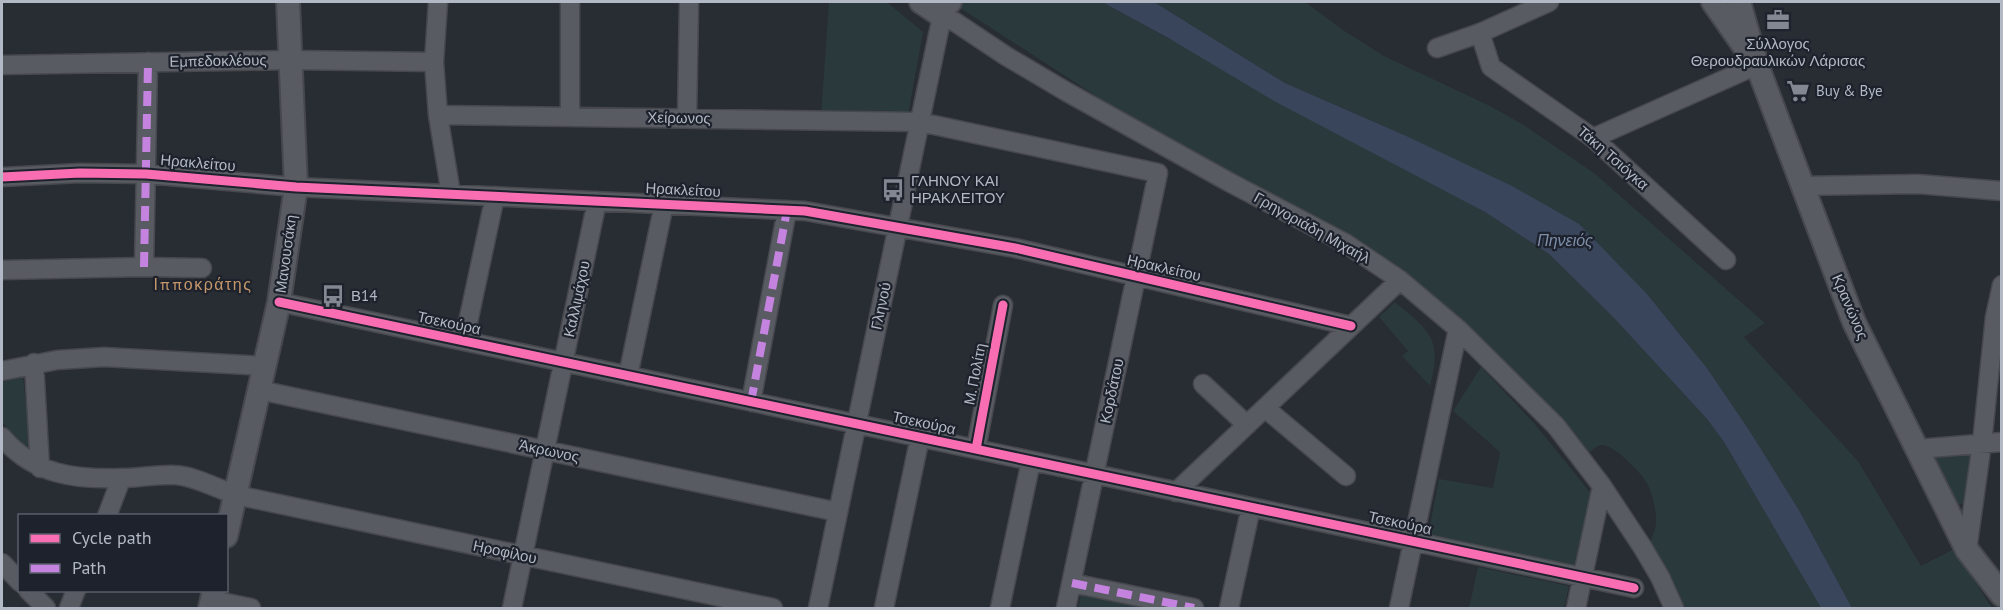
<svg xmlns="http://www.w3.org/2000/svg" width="2003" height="610" font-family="'PT Sans',sans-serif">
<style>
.green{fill:#2a393b}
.water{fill:#39455a}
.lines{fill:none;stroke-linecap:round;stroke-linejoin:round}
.minor-casing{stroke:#46484e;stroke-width:21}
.tertiary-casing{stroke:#46484e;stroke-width:26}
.minor{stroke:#585b61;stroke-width:18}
.tertiary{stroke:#585b61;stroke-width:22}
.quiet{stroke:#c483df;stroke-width:8;stroke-dasharray:15 8;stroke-linecap:butt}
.cycleway-casing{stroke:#1d222c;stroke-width:13}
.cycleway{stroke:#f96db3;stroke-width:9}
.labels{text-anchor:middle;stroke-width:4.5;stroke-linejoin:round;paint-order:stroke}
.poi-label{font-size:15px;fill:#b2b8c4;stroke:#1d222c;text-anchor:start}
.street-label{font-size:15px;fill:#b2b8c4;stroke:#1d222c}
.water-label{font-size:16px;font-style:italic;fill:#7d8ea9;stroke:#1d222c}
.neighbourhood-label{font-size:16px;letter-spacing:1.5px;fill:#c6976a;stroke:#1d222c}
</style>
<rect width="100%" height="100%" fill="#282c33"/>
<!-- green -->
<path class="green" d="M 829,2 L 887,2 L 923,32 L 908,115 L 821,115 Z
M 951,2 L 1102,2 L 1485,212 L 1549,254 L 1614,318 L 1707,419 L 1724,442 L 1821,608 L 1682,608 L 1650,543 C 1654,533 1657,526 1656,516 C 1655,505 1651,489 1645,480 C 1639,471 1614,445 1602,445 C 1597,445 1594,449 1590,452 L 1535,397 L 1349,237 L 1124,114 Z
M 1154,2 L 1305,2 L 1343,30 L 1384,56 L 1490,106 L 1522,124 L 1594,173 L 1765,323 L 1744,337 L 1858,461 L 1921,566 L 1954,549 L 1992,608 L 1852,608 L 1799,510 L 1749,430 L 1707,368 L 1647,294 L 1402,134 L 1285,83 Z
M 1395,302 C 1429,331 1443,338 1430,386 L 1402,356 L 1408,351 L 1379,317 Z
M 1481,367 L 1534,423 L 1593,496 L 1578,570 L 1427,540 L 1439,479 L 1493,488 L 1500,452 L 1453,411 Z
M 23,377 L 31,448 L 29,448 L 14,437 L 2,422 L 2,382 Z
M 1973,449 L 1968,502 L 1956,505 L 1933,456 Z
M 1478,567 L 1569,586 L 1564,608 L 1469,608 Z
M 1081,595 L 1149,608 L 1078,608 Z"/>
<!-- water -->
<path class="water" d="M 1102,2 L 1154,2 L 1285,83 L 1402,134 L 1512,186 L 1579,224 L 1647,294 L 1707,368 L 1749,430 L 1799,510 L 1852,608 L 1821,608 L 1724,442 L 1707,419 L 1614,318 L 1549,254 L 1485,212 L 1274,101 L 1170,39 Z"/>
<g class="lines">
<!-- minor casing -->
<g class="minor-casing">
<path id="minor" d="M 438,2 L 434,62 L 438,115 L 451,194
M 1480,33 L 1491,67 L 1593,138 L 1726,260
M 1437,48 L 1480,33 L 1549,2
M 2,65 L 291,60 L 434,62
M 438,115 L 920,122 L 1158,173 L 1066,608
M 570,117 L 570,2
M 687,119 L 689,2
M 1593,138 L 1757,65
M 2,177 L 80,173 L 146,174 L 296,187 L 805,211 L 1015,248 L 1351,326
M 1802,186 L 1918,184 L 2002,191
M 144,267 L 148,62
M 2,270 L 144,267 L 202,268
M 279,302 L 1634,588
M 464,341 L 495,196
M 34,363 L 40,468
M 2,371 L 57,360 L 104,357 L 265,366
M 628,376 L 664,204
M 1203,384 L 1247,425
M 259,390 L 838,512
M 751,402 L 787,210
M 1265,408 L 1346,476
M 2,437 C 34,475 76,480 123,478 C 140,478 157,474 174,475 C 192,475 218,489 236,495 L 773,608
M 976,449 L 1003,305
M 1918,449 L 2002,442
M 1176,492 L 1400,280
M 107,516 L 121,479
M 1967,550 L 1982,443 L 1995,317 L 2002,285
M 2,563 L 20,582
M 1072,583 L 1194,608
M 28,590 L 46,608
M 212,600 L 251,608
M 69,608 L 76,590
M 512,608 L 597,201
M 818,608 L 942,16 L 955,22 L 1006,56 L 1067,92 L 1229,182 L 1345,243 L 1400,280 L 1458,329 L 1556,426 L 1602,486 L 1643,548 L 1660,577 L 1674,608
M 884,608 L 920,437
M 1000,608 L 1031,461
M 1229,608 L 1251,507
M 1399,608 L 1458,329
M 1576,608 L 1602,486"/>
</g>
<!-- tertiary casing -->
<g class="tertiary-casing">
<path id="tertiary" d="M 921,2 L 942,16 L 946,4 L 950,2
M 1713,2 L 1746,49
M 1739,2 L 1757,65 L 1854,322 L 1967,550 L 2002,595
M 226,536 L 279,302 L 296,187 L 288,2
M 210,608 L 214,590"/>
</g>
<!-- minor -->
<use href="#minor" class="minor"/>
<!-- tertiary -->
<use href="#tertiary" class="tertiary"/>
<!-- quiet -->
<path class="quiet" d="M 144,267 L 148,62
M 751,402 L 787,210
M 1072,583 L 1194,608"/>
<!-- cycleway casing -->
<g class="cycleway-casing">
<path id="cycleway" d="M 2,177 L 80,173 L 146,174 L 296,187 L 805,211 L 1015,248 L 1351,326
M 279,302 L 1634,588
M 976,449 L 1003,305"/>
</g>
<!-- cycleway -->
<use href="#cycleway" class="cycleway"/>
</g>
<!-- icons -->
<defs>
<g id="office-bare" transform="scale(1.8)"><path d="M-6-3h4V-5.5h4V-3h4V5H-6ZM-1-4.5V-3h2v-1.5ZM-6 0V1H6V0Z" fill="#828791" stroke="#1d222c" stroke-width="2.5" paint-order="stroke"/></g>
<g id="supermarket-bare" transform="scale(1.8)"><path d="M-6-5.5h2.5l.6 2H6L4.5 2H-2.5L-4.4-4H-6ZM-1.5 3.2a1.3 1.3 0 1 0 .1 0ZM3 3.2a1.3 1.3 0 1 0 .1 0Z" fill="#828791" stroke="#1d222c" stroke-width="2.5" paint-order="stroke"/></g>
<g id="bus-bare" transform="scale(1.8)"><path d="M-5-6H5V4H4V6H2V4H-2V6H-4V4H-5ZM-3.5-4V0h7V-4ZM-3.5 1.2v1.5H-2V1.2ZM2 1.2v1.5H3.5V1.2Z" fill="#828791" stroke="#1d222c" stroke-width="2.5" paint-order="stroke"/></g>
</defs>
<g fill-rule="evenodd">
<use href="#office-bare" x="1778" y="20"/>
<use href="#supermarket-bare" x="1798" y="91"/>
<use href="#bus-bare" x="893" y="190"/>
<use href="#bus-bare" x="333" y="296"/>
</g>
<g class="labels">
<!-- poi labels -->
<g class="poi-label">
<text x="1778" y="49" text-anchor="middle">Σύλλογος<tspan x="1778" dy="17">Θερουδραυλικών Λάρισας</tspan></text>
<text x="1816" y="96">Buy &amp; Bye</text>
<text x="911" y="186">ΓΛΗΝΟΥ ΚΑΙ<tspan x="911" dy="17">ΗΡΑΚΛΕΙΤΟΥ</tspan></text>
<text x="351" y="301">Β14</text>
</g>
<!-- street labels -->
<g class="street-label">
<text transform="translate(218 61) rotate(-1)" y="5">Εμπεδοκλέους</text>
<text transform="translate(679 118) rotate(1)" y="5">Χείρωνος</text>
<text transform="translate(1613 158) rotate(41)" y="5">Τάκη Τσιόγκα</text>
<text transform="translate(198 163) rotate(5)" y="5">Ηρακλείτου</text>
<text transform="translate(683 190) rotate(3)" y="5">Ηρακλείτου</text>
<text transform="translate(1312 228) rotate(29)" y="5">Γρηγοριάδη Μιχαήλ</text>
<text transform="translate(286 254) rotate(-82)" y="5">Μανουσάκη</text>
<text transform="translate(1164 268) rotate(13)" y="5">Ηρακλείτου</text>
<text transform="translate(577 299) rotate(-78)" y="5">Καλλιμάχου</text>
<text transform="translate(881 306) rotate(-78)" y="5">Γληνού</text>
<text transform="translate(1850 307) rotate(67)" y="5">Κρανώνος</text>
<text transform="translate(449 323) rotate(12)" y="5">Τσεκούρα</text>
<text transform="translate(975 374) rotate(-79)" y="5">Μ. Πολίτη</text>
<text transform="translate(1112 391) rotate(-78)" y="5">Κορδάτου</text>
<text transform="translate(924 423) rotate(12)" y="5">Τσεκούρα</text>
<text transform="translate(549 451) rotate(12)" y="5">Άκρωνος</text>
<text transform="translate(1400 523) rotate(12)" y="5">Τσεκούρα</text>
<text transform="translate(505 552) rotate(12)" y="5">Ηροφίλου</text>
</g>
<!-- water labels -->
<g class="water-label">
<text x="1565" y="246">Πηνειός</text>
</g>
<!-- neighbourhood labels -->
<g class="neighbourhood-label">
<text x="203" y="290">Ιπποκράτης</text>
</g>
</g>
<!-- border -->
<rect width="2003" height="610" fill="none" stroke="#b2b8c4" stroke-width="6"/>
<!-- legend -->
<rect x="18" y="514" width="210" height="78" fill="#1d222c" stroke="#595e69" stroke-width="1.5"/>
<rect x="30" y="534" width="30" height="9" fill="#f96db3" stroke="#595e69" stroke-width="1.5"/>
<text x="72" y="544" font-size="18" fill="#b2b8c4">Cycle path</text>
<rect x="30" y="564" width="30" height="9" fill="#c483df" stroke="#595e69" stroke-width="1.5"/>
<text x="72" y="574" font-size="18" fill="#b2b8c4">Path</text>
</svg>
